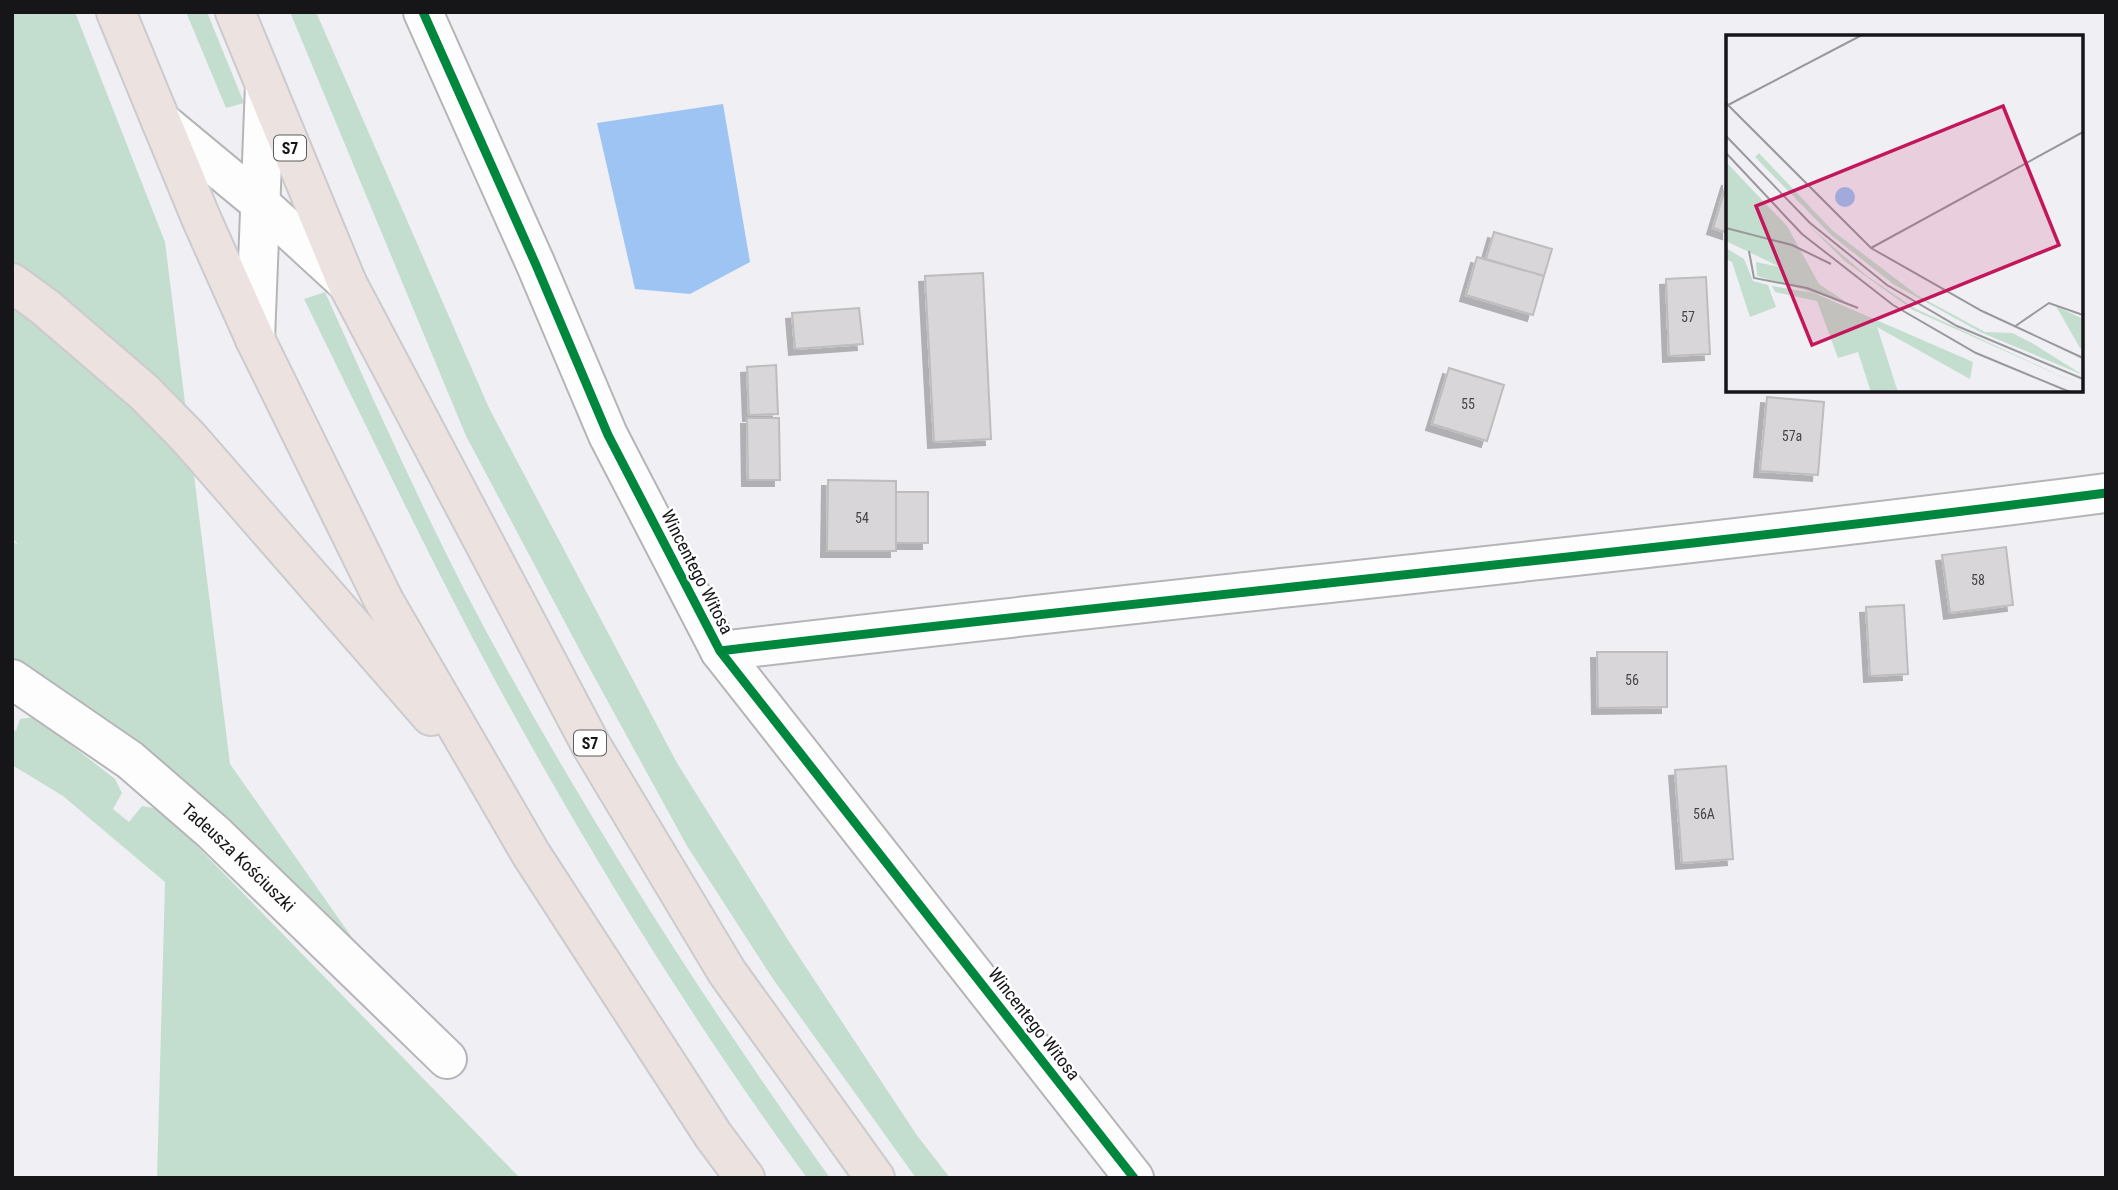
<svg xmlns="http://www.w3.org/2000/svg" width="2118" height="1190" font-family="'Roboto Condensed',sans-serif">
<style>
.green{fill:#c3dece}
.water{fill:#9dc4f2}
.building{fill:#d8d6d8;stroke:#bebcbd;stroke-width:2;filter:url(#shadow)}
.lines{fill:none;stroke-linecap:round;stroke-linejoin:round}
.minor-casing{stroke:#b5b5b8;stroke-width:42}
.highway-casing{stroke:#cbcbcd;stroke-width:42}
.minor{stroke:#fdfdfd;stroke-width:38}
.highway{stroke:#ece2e0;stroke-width:38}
.cycleway-casing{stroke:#fff;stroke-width:13}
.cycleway{stroke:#00873e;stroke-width:9}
.labels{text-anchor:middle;stroke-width:5;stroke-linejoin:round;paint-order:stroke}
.number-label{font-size:14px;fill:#464548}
.shield{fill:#fff;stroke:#5c5b5d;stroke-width:2}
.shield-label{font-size:16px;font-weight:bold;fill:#161518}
.street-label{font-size:18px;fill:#161518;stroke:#fff}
.inset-road{fill:none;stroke:#99989c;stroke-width:2}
.view{fill:#c2185b;fill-opacity:0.15;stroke:#c2185b;stroke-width:3.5}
.inset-edge{fill:none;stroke:#161518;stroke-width:3.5}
</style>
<defs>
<filter id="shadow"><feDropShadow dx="-6" dy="6" stdDeviation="0" flood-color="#0004"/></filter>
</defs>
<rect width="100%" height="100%" fill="#f0eff4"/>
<!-- green -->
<path class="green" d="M 12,12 L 75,12 L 165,242 L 230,764 L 377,973 L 55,686 L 12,657 L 12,541 L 19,545 L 12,538 Z
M 186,12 L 207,12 L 244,103 L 226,108 Z
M 290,12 L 316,12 L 489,408 L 677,763 L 788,940 L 916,1134 L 950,1178 L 916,1178 L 773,979 L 687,846 L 584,658 L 466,436 Z
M 325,292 C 383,421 440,550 509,673 C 607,849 713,1014 830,1178 L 807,1178 C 692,1021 589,853 496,682 C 428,556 367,427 304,299 Z
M 35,717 L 115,779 L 122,793 L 113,809 L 129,822 L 142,806 L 159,809 L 167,815 L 520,1178 L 157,1178 L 165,882 L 63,796 L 12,765 L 12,729 L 16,731 L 20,719 Z"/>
<!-- water -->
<path class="water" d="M 723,104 L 750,262 L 690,294 L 635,289 L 597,123 Z"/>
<!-- building -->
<path class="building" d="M 1728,179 L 1728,233 L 1713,228 Z
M 1494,232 L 1552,249 L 1544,276 L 1486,259 Z
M 1477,257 L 1544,276 L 1533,315 L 1466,295 Z
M 983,273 L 991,439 L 934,442 L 925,276 Z
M 1706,277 L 1710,354 L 1669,356 L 1666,279 Z
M 859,308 L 863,344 L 795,349 L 792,313 Z
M 776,365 L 778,414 L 749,415 L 747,367 Z
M 1449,368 L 1504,385 L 1487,441 L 1432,424 Z
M 1767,397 L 1824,402 L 1818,475 L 1760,471 Z
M 747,418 L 779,418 L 780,480 L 748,480 Z
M 828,480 L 896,481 L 896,551 L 827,551 Z
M 896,492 L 928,492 L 928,543 L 896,543 Z
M 2006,547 L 2013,605 L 1950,613 L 1942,555 Z
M 1904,605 L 1908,674 L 1870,676 L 1866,607 Z
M 1597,652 L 1667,652 L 1667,707 L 1598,708 Z
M 1726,766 L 1733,859 L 1682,863 L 1675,770 Z"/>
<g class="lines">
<!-- minor casing -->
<g class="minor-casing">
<g id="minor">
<path d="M 423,12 L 536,265 L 608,435 L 720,651 L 1134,1178"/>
<path d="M 161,121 L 261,204 L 347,283"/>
<path d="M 255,339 L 265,85"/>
<path d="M 720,651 C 1182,596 1645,553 2106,493"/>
<path id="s1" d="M 12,679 L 130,760 L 213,832 L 447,1059"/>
</g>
</g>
<!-- highway casing -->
<g class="highway-casing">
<path id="highway" d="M 116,12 L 201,218 L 255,339 L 384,601 L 531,854 L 713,1135 L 745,1178
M 235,12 L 347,283 L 591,745 L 727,972 L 875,1178
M 12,283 L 45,307 L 145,393 L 189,438 L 431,716"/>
</g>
<!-- minor -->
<use href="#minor" class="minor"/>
<!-- highway -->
<use href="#highway" class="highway"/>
<!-- cycleway casing -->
<g class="cycleway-casing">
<path id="cycleway" d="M 423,12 L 536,265 L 608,435 L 720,651 L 1134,1178
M 720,651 C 1182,596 1645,553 2106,493"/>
</g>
<!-- cycleway -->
<use href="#cycleway" class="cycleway"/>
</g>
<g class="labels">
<!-- number labels -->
<g class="number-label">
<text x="1688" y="322">57</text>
<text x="1468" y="409">55</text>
<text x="1792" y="441">57a</text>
<text x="862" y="523">54</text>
<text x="1978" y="585">58</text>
<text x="1632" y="685">56</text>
<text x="1704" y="819">56A</text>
</g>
<!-- shield labels -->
<g class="shield">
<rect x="274" y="135.5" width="32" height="25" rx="5"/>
<rect x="574" y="730.5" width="32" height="25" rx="5"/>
</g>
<g class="shield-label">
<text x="290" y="154">S7</text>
<text x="590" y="749">S7</text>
</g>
<!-- street labels -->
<g class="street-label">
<text transform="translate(697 572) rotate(63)" y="6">Wincentego Witosa</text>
<text dy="6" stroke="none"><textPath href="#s1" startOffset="289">Tadeusza Kościuszki</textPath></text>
<text transform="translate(1034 1024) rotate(52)" y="6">Wincentego Witosa</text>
</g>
</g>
<!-- overview -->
<g transform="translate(1726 35)">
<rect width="357" height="357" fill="#f0eff4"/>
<path d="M 33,118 L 107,196 L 191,260 L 259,297 L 286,298 L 306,308 L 357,340 L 254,297 L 167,249 L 105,200 L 29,122 ZM 0,127 L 61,191 L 93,249 L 120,267 L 31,241 L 30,227 L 54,232 L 0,206 ZM 82,190 L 141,241 L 188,273 L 357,351 L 187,275 L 120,227 ZM 0,213 L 18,224 L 27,246 L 42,250 L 50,272 L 24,282 L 6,227 L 0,224 ZM 46,251 L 88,258 L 247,327 L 244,344 L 151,292 L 172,357 L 145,357 L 132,317 L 112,323 L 91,266 L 49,257 ZM 330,271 L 357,284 L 357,312 L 354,313 Z" fill="#c3dece"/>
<path d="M109 162a10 10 0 1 1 20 0a10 10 0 1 1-20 0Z" fill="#9dc4f2"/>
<path class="inset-road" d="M 0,68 L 145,213 L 256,276 L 357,323M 2,70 L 136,0M 0,101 L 84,188 L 161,250 L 231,291 L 357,344M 0,118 L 76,199 L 167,270 L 250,318 L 344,357M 0,193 L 66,210 L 105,229M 145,213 L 357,97M 23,216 L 28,243 L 81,253 L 132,273M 288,292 L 323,268 L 357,280"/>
<path class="view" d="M 277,71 L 333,210 L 86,310 L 30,171 Z"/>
<rect width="357" height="357" class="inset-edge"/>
</g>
<!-- border -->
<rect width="2118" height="1190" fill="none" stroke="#161518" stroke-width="28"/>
</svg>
